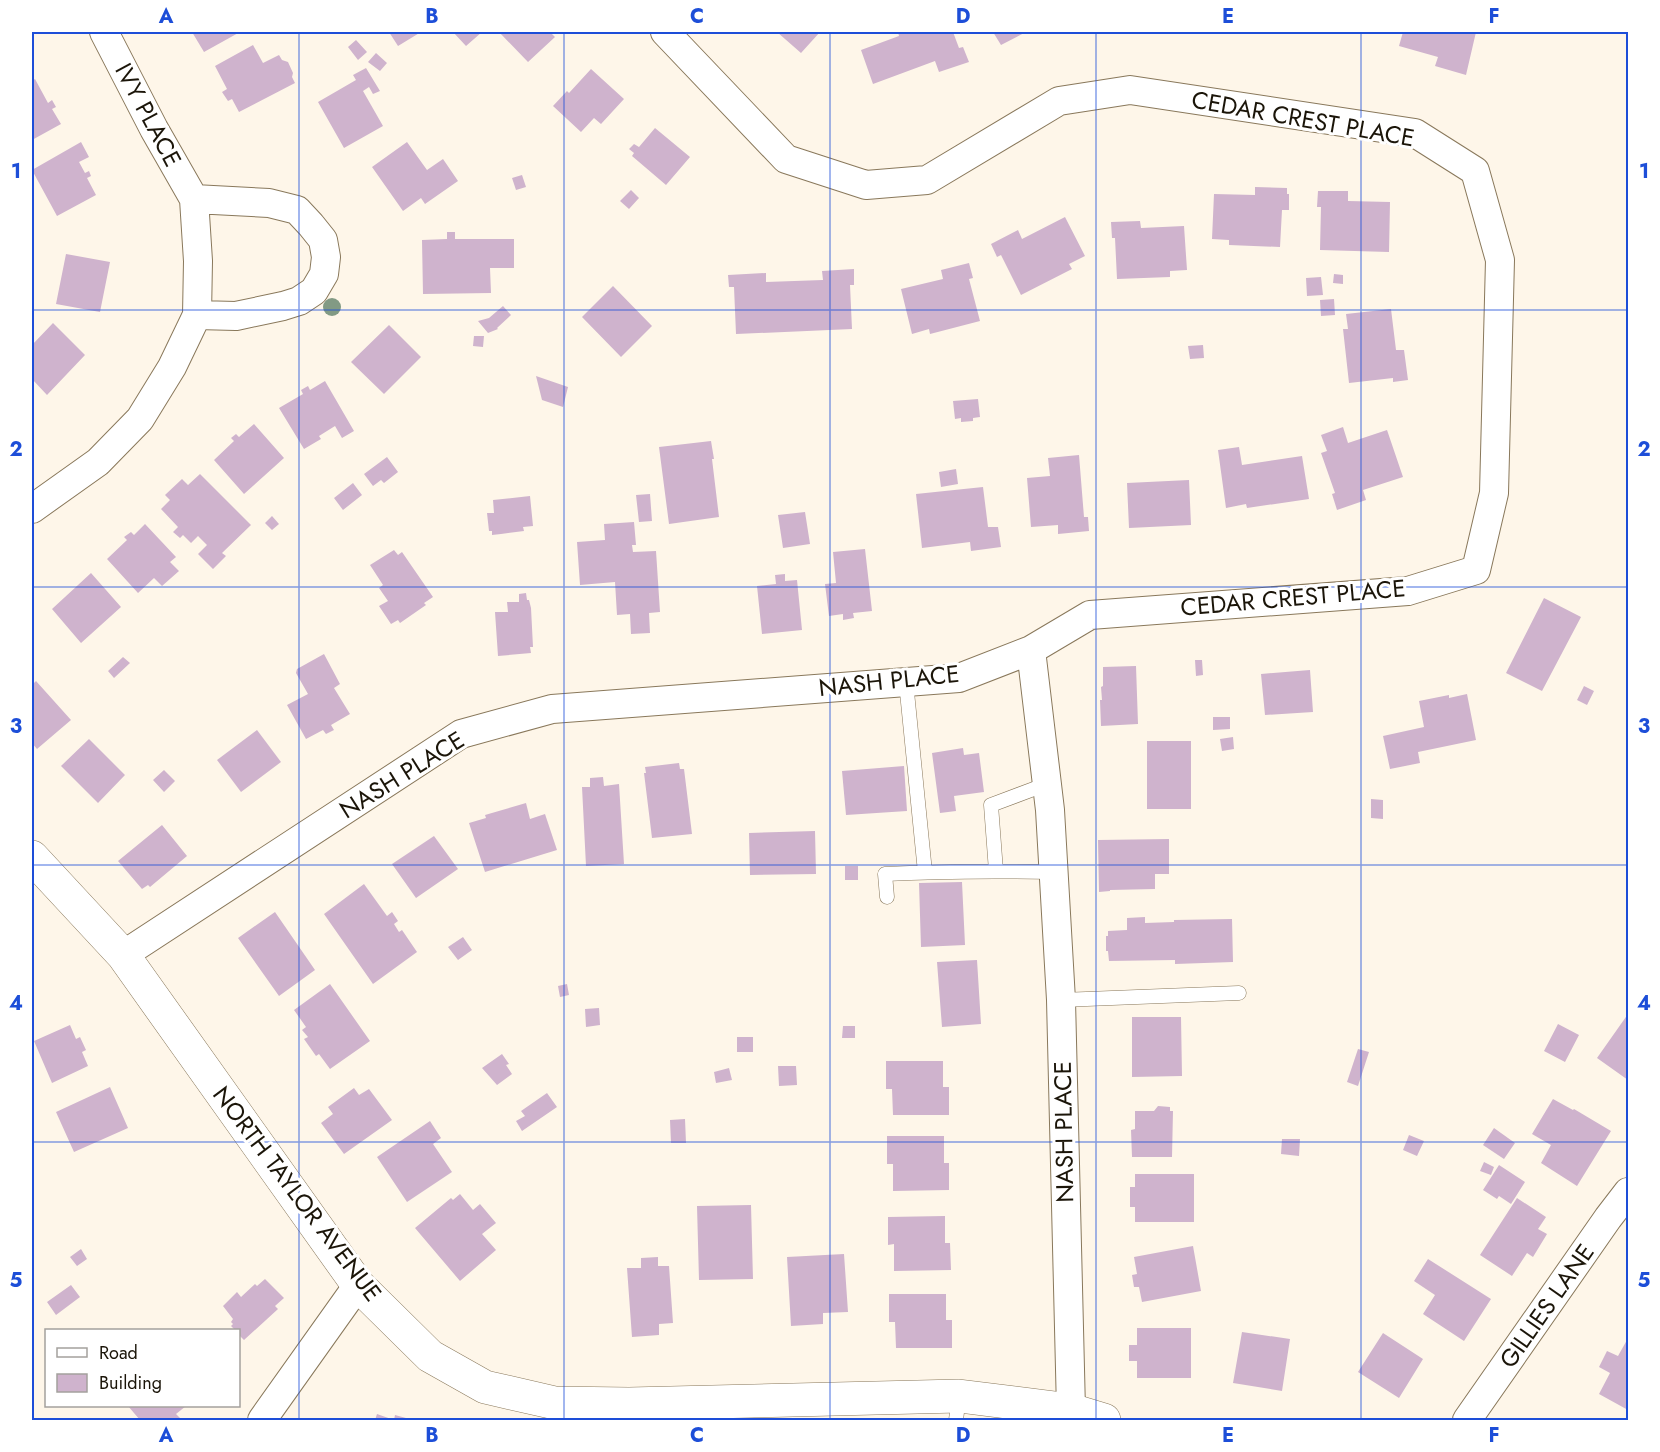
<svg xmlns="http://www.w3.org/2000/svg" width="1660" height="1452" font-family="Jost,sans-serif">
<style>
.building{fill:#cfb3cd}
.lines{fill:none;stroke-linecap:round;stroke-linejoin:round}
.service-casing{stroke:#89785b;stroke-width:15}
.minor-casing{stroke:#89785b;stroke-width:30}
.tertiary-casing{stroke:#89785b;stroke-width:34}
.service{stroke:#fff;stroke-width:14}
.minor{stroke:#fff;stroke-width:28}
.tertiary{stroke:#fff;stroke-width:33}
.tree{fill:#829a84}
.grid{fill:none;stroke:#1d4ed8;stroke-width:1.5;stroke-opacity:0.55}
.labels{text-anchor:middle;stroke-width:6;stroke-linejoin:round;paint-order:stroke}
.street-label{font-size:24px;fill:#1b1509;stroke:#fff}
.neatline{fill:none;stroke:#1d4ed8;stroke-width:2}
.grid-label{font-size:20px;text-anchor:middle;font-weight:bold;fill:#1d4ed8}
</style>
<rect width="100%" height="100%" fill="#fef6e9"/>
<!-- building -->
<path class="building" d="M 192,32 L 240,32 L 204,52 Z
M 389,32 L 421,32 L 398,46 Z
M 453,32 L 482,32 L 466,46 Z
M 499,32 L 550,32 L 555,37 L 528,62 Z
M 777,32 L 820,32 L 801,53 Z
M 898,32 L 953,32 L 959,48 L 963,47 L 969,62 L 939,72 L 935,61 L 873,84 L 861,50 L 899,36 Z
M 993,32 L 1026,32 L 1001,45 Z
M 1403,32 L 1476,32 L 1466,75 L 1435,66 L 1438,57 L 1399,46 Z
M 356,40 L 367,52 L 358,60 L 348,47 Z
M 253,45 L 263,63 L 279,55 L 282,60 L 288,62 L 293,73 L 292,77 L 295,83 L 239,112 L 232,99 L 228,101 L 222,92 L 227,89 L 215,66 Z
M 376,53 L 387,63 L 380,71 L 368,62 Z
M 366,68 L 380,91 L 373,94 L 369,87 L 363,91 L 383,126 L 344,148 L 318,102 L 356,80 L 353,75 Z
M 591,69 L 624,99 L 601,124 L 594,118 L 581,132 L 553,106 L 567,91 L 569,93 Z
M 35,79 L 48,103 L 52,100 L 56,107 L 52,109 L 61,124 L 32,140 L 32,81 Z
M 655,128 L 690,157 L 666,185 L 632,156 L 634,153 L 629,149 L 634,144 L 639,147 Z
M 81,142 L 89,157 L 79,162 L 85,173 L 89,171 L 91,176 L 87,178 L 96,195 L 57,216 L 32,170 Z
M 407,142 L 427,170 L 443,159 L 458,181 L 425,204 L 421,198 L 403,211 L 372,167 Z
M 522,175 L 526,187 L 516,190 L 512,178 Z
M 1255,187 L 1287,188 L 1287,194 L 1289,194 L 1289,210 L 1282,210 L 1280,247 L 1229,245 L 1229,240 L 1212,239 L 1214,194 L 1255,195 Z
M 631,190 L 639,198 L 629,209 L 620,201 Z
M 1318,191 L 1348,191 L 1348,201 L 1390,202 L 1389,252 L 1320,250 L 1321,207 L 1317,207 Z
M 1065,217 L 1085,256 L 1069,264 L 1072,269 L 1021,295 L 1001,255 L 997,257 L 991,244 L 1018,230 L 1022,239 Z
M 1140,221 L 1141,228 L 1184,226 L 1187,270 L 1170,271 L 1170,277 L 1117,279 L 1115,238 L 1112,238 L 1111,222 Z
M 447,232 L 455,232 L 455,239 L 514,239 L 514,268 L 490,268 L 491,293 L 423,294 L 422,240 L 447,239 Z
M 66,254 L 110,262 L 100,312 L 56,304 Z
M 969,263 L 973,278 L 969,279 L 980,321 L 930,334 L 929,329 L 912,334 L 901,289 L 943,279 L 941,270 Z
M 854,269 L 854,285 L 850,285 L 852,329 L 736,334 L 734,287 L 729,287 L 728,275 L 766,273 L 766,282 L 823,280 L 822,271 Z
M 1334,274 L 1343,275 L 1343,284 L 1333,283 Z
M 1321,277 L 1323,295 L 1307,296 L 1306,278 Z
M 613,286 L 652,326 L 621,357 L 582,317 Z
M 1334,299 L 1335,315 L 1321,316 L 1320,300 Z
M 503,306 L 511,315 L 497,328 L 498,329 L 488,333 L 478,321 L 489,318 Z
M 1391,309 L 1396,350 L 1404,350 L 1408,380 L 1393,382 L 1393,378 L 1349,383 L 1343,329 L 1348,329 L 1346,314 Z
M 53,323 L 85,355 L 47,395 L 32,379 L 32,345 Z
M 389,325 L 421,357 L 384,394 L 351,362 Z
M 474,336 L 484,336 L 483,347 L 473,346 Z
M 1203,345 L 1204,358 L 1190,359 L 1188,346 Z
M 536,376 L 568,387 L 563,407 L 542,400 Z
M 325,381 L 354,431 L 342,438 L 335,426 L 319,436 L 321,439 L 304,449 L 279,408 L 303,394 L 301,390 L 308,386 L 310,390 Z
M 978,399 L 980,417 L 973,418 L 973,421 L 961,422 L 961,418 L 955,419 L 953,401 Z
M 254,424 L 284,458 L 244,494 L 214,460 L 234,441 L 231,438 L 236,434 L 239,437 Z
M 1343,427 L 1348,443 L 1387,430 L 1403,477 L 1363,490 L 1366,500 L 1337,510 L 1332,494 L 1335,493 L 1321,453 L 1327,451 L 1321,435 Z
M 711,441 L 714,459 L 712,459 L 719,517 L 669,524 L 659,447 Z
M 1239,447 L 1242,465 L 1302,456 L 1309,499 L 1247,508 L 1246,504 L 1226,508 L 1218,450 Z
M 1079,455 L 1084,517 L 1088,517 L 1089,531 L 1058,534 L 1058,525 L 1031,527 L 1027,478 L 1050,476 L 1048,458 Z
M 387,457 L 398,472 L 384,483 L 381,480 L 373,486 L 364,474 Z
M 956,469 L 958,484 L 941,487 L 939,472 Z
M 200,474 L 251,525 L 222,553 L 226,556 L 213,569 L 198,554 L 207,545 L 198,536 L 191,543 L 183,535 L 180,538 L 173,532 L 178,527 L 161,509 L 170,500 L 165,495 L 182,479 L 188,485 Z
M 1189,480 L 1191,525 L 1129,528 L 1127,483 Z
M 353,483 L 362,495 L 343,510 L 334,498 Z
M 983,487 L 988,527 L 998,527 L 1001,547 L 971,551 L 970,542 L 922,548 L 916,494 Z
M 650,494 L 652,521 L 639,522 L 636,495 Z
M 530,496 L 533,526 L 523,527 L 524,531 L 501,534 L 492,535 L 492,531 L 489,531 L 487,513 L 494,513 L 493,500 Z
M 805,512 L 810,544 L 783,548 L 778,515 Z
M 272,516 L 279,524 L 272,530 L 265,523 Z
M 634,522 L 636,545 L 632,545 L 633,552 L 656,551 L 660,612 L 649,613 L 650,633 L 631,634 L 630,614 L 617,615 L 615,582 L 580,585 L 577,542 L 605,540 L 604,524 Z
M 145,524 L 176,557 L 170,562 L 179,571 L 162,586 L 154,578 L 138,593 L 107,559 L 127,540 L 124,537 L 131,532 L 134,535 Z
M 865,549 L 872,611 L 853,613 L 854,618 L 843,620 L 843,614 L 829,616 L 825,584 L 836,583 L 833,552 Z
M 394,550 L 398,555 L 402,552 L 433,597 L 424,603 L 426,605 L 400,623 L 398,620 L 391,624 L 379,606 L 388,601 L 379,588 L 383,585 L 370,565 Z
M 91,573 L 121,607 L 81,643 L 52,609 Z
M 785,574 L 785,581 L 797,580 L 802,630 L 762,634 L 757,586 L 776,584 L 775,575 Z
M 526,593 L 527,600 L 529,600 L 531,608 L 533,647 L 530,647 L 531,653 L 498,656 L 495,612 L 508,612 L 507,602 L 519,602 L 519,594 Z
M 1544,598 L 1581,617 L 1542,691 L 1506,673 Z
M 324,654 L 340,684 L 334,688 L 350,714 L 331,725 L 334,730 L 326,734 L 323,730 L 306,739 L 287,705 L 308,694 L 296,673 L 297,669 Z
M 123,657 L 130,663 L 114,678 L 108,671 Z
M 1195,660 L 1202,660 L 1203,675 L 1196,676 Z
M 1136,666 L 1138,724 L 1101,726 L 1100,700 L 1102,700 L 1101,687 L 1103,686 L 1103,667 Z
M 1310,670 L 1313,712 L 1265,715 L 1261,674 Z
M 36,681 L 71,720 L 37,749 L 32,743 L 32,685 Z
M 1584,686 L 1594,691 L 1587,705 L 1577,700 Z
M 1467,694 L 1476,740 L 1418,752 L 1420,763 L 1390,769 L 1383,736 L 1424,727 L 1419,701 L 1449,695 L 1449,698 Z
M 1213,717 L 1230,717 L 1230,729 L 1213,730 Z
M 257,730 L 281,762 L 241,792 L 217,760 Z
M 1233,737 L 1234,749 L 1222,751 L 1220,739 Z
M 89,739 L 125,775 L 98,803 L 61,766 Z
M 1147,741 L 1191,741 L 1191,809 L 1147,809 Z
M 963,748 L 964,755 L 979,753 L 984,792 L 954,796 L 956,811 L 940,813 L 932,753 Z
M 679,763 L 680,769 L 684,769 L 692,834 L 652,838 L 644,773 L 646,773 L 645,767 Z
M 904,766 L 907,811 L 846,815 L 842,771 Z
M 164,770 L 175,781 L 164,792 L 153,780 Z
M 603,777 L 604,786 L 619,784 L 624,864 L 586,866 L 582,787 L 590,787 L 590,778 Z
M 1371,799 L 1383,800 L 1383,819 L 1371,818 Z
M 526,803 L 530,819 L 545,814 L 557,850 L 485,872 L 469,823 L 486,818 L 485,815 Z
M 162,825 L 187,856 L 150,887 L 148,885 L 142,889 L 118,861 Z
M 815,831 L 816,874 L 750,875 L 749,833 Z
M 434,836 L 458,869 L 416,898 L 392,864 Z
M 1169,839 L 1169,874 L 1155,874 L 1155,889 L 1110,890 L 1110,891 L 1099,892 L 1098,840 Z
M 845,866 L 858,866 L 858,880 L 845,880 Z
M 962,882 L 965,945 L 921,947 L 919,883 Z
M 364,884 L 387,916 L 392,912 L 398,921 L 394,924 L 399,932 L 402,930 L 417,952 L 373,984 L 324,914 Z
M 275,912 L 315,970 L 279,996 L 238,938 Z
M 1145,917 L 1145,923 L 1174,922 L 1174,920 L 1232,919 L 1233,962 L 1175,964 L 1175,960 L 1109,961 L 1108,951 L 1106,951 L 1106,936 L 1108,936 L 1108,931 L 1127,930 L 1127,918 Z
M 463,937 L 472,950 L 458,960 L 448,947 Z
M 977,960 L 981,1024 L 942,1027 L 937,962 Z
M 330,984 L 370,1041 L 330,1069 L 319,1054 L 316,1056 L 304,1039 L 308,1037 L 302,1030 L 306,1027 L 294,1010 Z
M 567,984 L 569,995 L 560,997 L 558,986 Z
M 599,1008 L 600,1025 L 586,1027 L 585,1009 Z
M 1628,1014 L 1628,1080 L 1597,1058 Z
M 1132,1017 L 1181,1017 L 1182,1076 L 1132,1077 Z
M 1558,1024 L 1579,1035 L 1565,1062 L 1544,1051 Z
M 70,1025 L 76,1039 L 80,1037 L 86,1050 L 82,1052 L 88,1066 L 52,1083 L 34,1041 Z
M 843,1026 L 855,1026 L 855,1038 L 842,1038 Z
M 737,1037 L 753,1037 L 753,1052 L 737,1052 Z
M 1358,1049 L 1369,1052 L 1358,1086 L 1347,1082 Z
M 502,1054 L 509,1064 L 506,1065 L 512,1074 L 497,1085 L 482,1068 Z
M 886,1061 L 943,1061 L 943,1087 L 949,1087 L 949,1115 L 893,1115 L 892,1089 L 886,1089 Z
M 778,1066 L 796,1066 L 797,1085 L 779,1086 Z
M 729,1068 L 732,1080 L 716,1083 L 714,1072 Z
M 110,1087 L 128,1128 L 74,1152 L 56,1112 Z
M 354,1088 L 359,1095 L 369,1089 L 392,1120 L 344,1154 L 321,1123 L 333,1114 L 328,1107 Z
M 547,1093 L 557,1107 L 522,1131 L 516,1121 L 525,1116 L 521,1111 Z
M 1553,1099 L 1573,1110 L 1574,1109 L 1611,1131 L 1577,1186 L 1541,1163 L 1551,1145 L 1532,1134 Z
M 1158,1106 L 1170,1107 L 1170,1111 L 1173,1111 L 1172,1157 L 1132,1157 L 1131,1130 L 1135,1129 L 1135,1111 L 1154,1111 Z
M 685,1119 L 686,1143 L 671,1143 L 670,1120 Z
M 430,1121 L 441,1138 L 433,1144 L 452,1172 L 407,1202 L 377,1157 Z
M 1494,1128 L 1515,1143 L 1504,1159 L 1483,1145 Z
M 1409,1135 L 1424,1141 L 1417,1156 L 1403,1150 Z
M 887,1136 L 944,1136 L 944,1163 L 949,1163 L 949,1190 L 893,1191 L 893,1164 L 887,1164 Z
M 1282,1139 L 1300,1139 L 1299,1156 L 1281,1154 Z
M 1484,1162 L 1494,1167 L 1491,1175 L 1480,1171 Z
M 1499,1165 L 1525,1182 L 1511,1204 L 1499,1196 L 1497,1199 L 1483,1190 Z
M 1135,1174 L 1194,1174 L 1194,1222 L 1135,1222 L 1135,1207 L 1130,1207 L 1130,1187 L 1135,1187 Z
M 460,1194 L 473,1210 L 480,1204 L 496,1223 L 482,1234 L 496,1250 L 460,1281 L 415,1228 L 451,1198 L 453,1200 Z
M 1517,1198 L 1546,1217 L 1538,1229 L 1547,1234 L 1533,1257 L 1527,1253 L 1512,1276 L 1480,1255 Z
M 751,1205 L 753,1279 L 699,1280 L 697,1206 Z
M 945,1216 L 945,1243 L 950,1243 L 951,1270 L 894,1271 L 894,1244 L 888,1245 L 888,1217 Z
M 1193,1246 L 1201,1291 L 1142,1302 L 1139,1287 L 1134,1287 L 1132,1275 L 1137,1274 L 1134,1257 Z
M 81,1249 L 87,1259 L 77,1266 L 70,1257 Z
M 844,1254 L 848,1312 L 823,1313 L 823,1324 L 791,1326 L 787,1257 Z
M 658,1257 L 658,1266 L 669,1266 L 673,1323 L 659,1324 L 659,1335 L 632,1337 L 627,1268 L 641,1268 L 641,1258 Z
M 1428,1259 L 1491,1299 L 1464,1341 L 1423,1314 L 1435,1295 L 1414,1281 Z
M 265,1279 L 284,1298 L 275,1306 L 278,1309 L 244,1340 L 238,1334 L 238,1330 L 235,1330 L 231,1326 L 233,1324 L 231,1322 L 233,1319 L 223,1306 L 237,1292 L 241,1297 L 255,1284 L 257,1286 Z
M 71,1285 L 80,1297 L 56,1315 L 47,1302 Z
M 889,1294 L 946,1294 L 946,1320 L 952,1320 L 952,1348 L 896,1348 L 895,1322 L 889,1322 Z
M 1137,1328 L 1191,1328 L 1191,1378 L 1137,1378 L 1137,1361 L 1129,1361 L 1129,1345 L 1137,1345 Z
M 1242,1332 L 1290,1339 L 1282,1391 L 1233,1383 Z
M 1383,1333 L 1423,1359 L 1399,1398 L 1358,1372 Z
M 1627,1340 L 1628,1341 L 1628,1410 L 1599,1394 L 1610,1373 L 1599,1367 L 1607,1351 L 1618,1356 Z
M 128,1406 L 186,1406 L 176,1414 L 180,1418 L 177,1420 L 140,1420 Z
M 377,1414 L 394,1420 L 395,1415 L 406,1418 L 405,1420 L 375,1420 Z"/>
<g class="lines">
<!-- service casing -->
<g class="service-casing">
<path id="service" d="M 906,682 L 925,872
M 996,871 L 991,805 L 1047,784
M 887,897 L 885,874 C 942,871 998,871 1054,872
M 1061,1000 L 1239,993
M 956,1420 L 959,1396"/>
</g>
<!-- minor casing -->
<g class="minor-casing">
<path id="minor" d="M 194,199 L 269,203 L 297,210 L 311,225 L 323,240 L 326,257 L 324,274 L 314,291 L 299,301 L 283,306 L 236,316 L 197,315
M 32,509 L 98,462 L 140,419 L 172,367 L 197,315 L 198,261 L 194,199 L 154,129 L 104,32
M 1031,650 L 1050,810 L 1061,1000 L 1071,1410
M 123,955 L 461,734 L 552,709 L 959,678 L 1031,650 L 1090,615 L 1408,591 L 1476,570 L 1494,493 L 1500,260 L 1475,171 L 1415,133 L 1130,90 L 1059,101 L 927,180 L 866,185 L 786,159 L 665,32
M 262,1420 L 358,1285
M 1467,1420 L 1608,1218 L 1628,1192"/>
</g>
<!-- tertiary casing -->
<g class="tertiary-casing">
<path id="tertiary" d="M 32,857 L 123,955 L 358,1285 L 430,1356 L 485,1387 L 555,1403 L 629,1404 L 959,1396 L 1071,1410 L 1104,1420"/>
</g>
<!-- service -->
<use href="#service" class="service"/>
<!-- minor -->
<use href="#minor" class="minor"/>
<!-- tertiary -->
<use href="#tertiary" class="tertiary"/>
</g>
<!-- trees -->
<circle class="tree" cx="332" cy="307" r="9"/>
<!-- grid -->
<path class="grid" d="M 299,32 L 299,1420M 564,32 L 564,1420M 830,32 L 830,1420M 1096,32 L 1096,1420M 1361,32 L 1361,1420M 32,310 L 1628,310M 32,587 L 1628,587M 32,865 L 1628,865M 32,1142 L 1628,1142"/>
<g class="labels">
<!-- street labels -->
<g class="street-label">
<text transform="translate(148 115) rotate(62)" y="8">IVY PLACE</text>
<text transform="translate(1303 119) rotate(10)" y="8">CEDAR CREST PLACE</text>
<text transform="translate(1293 598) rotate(-5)" y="8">CEDAR CREST PLACE</text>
<text transform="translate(889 681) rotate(-6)" y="8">NASH PLACE</text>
<text transform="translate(402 775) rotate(-32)" y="8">NASH PLACE</text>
<text transform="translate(1064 1132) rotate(-91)" y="8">NASH PLACE</text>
<text transform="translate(297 1194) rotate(53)" y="8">NORTH TAYLOR AVENUE</text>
<text transform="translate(1547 1306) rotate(-55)" y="8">GILLIES LANE</text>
</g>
</g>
<!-- border -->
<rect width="1660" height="1452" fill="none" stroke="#ffffff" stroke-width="66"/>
<!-- legend -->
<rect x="45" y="1329" width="195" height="78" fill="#ffffff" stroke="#a4a19d" stroke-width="1.5"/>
<rect x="57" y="1348" width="30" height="9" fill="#ffffff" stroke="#a4a19d" stroke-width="1.5"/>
<text x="99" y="1359" font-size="18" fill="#1b1509">Road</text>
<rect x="57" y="1374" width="30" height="18" fill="#cfb3cd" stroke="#a4a19d" stroke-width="1.5"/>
<text x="99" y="1389" font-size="18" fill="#1b1509">Building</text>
<rect x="33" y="33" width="1594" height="1386" class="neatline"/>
<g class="grid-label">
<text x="166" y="23">A</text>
<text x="432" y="23">B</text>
<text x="697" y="23">C</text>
<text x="963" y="23">D</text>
<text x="1228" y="23">E</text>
<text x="1494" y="23">F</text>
<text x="16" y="178">1</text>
<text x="1644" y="178">1</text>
<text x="16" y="456">2</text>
<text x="1644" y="456">2</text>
<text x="16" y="733">3</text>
<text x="1644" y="733">3</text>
<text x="16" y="1010">4</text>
<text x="1644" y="1010">4</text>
<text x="16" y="1287">5</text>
<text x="1644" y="1287">5</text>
<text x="166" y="1442">A</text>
<text x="432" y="1442">B</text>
<text x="697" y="1442">C</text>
<text x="963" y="1442">D</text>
<text x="1228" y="1442">E</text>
<text x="1494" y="1442">F</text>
</g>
</svg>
